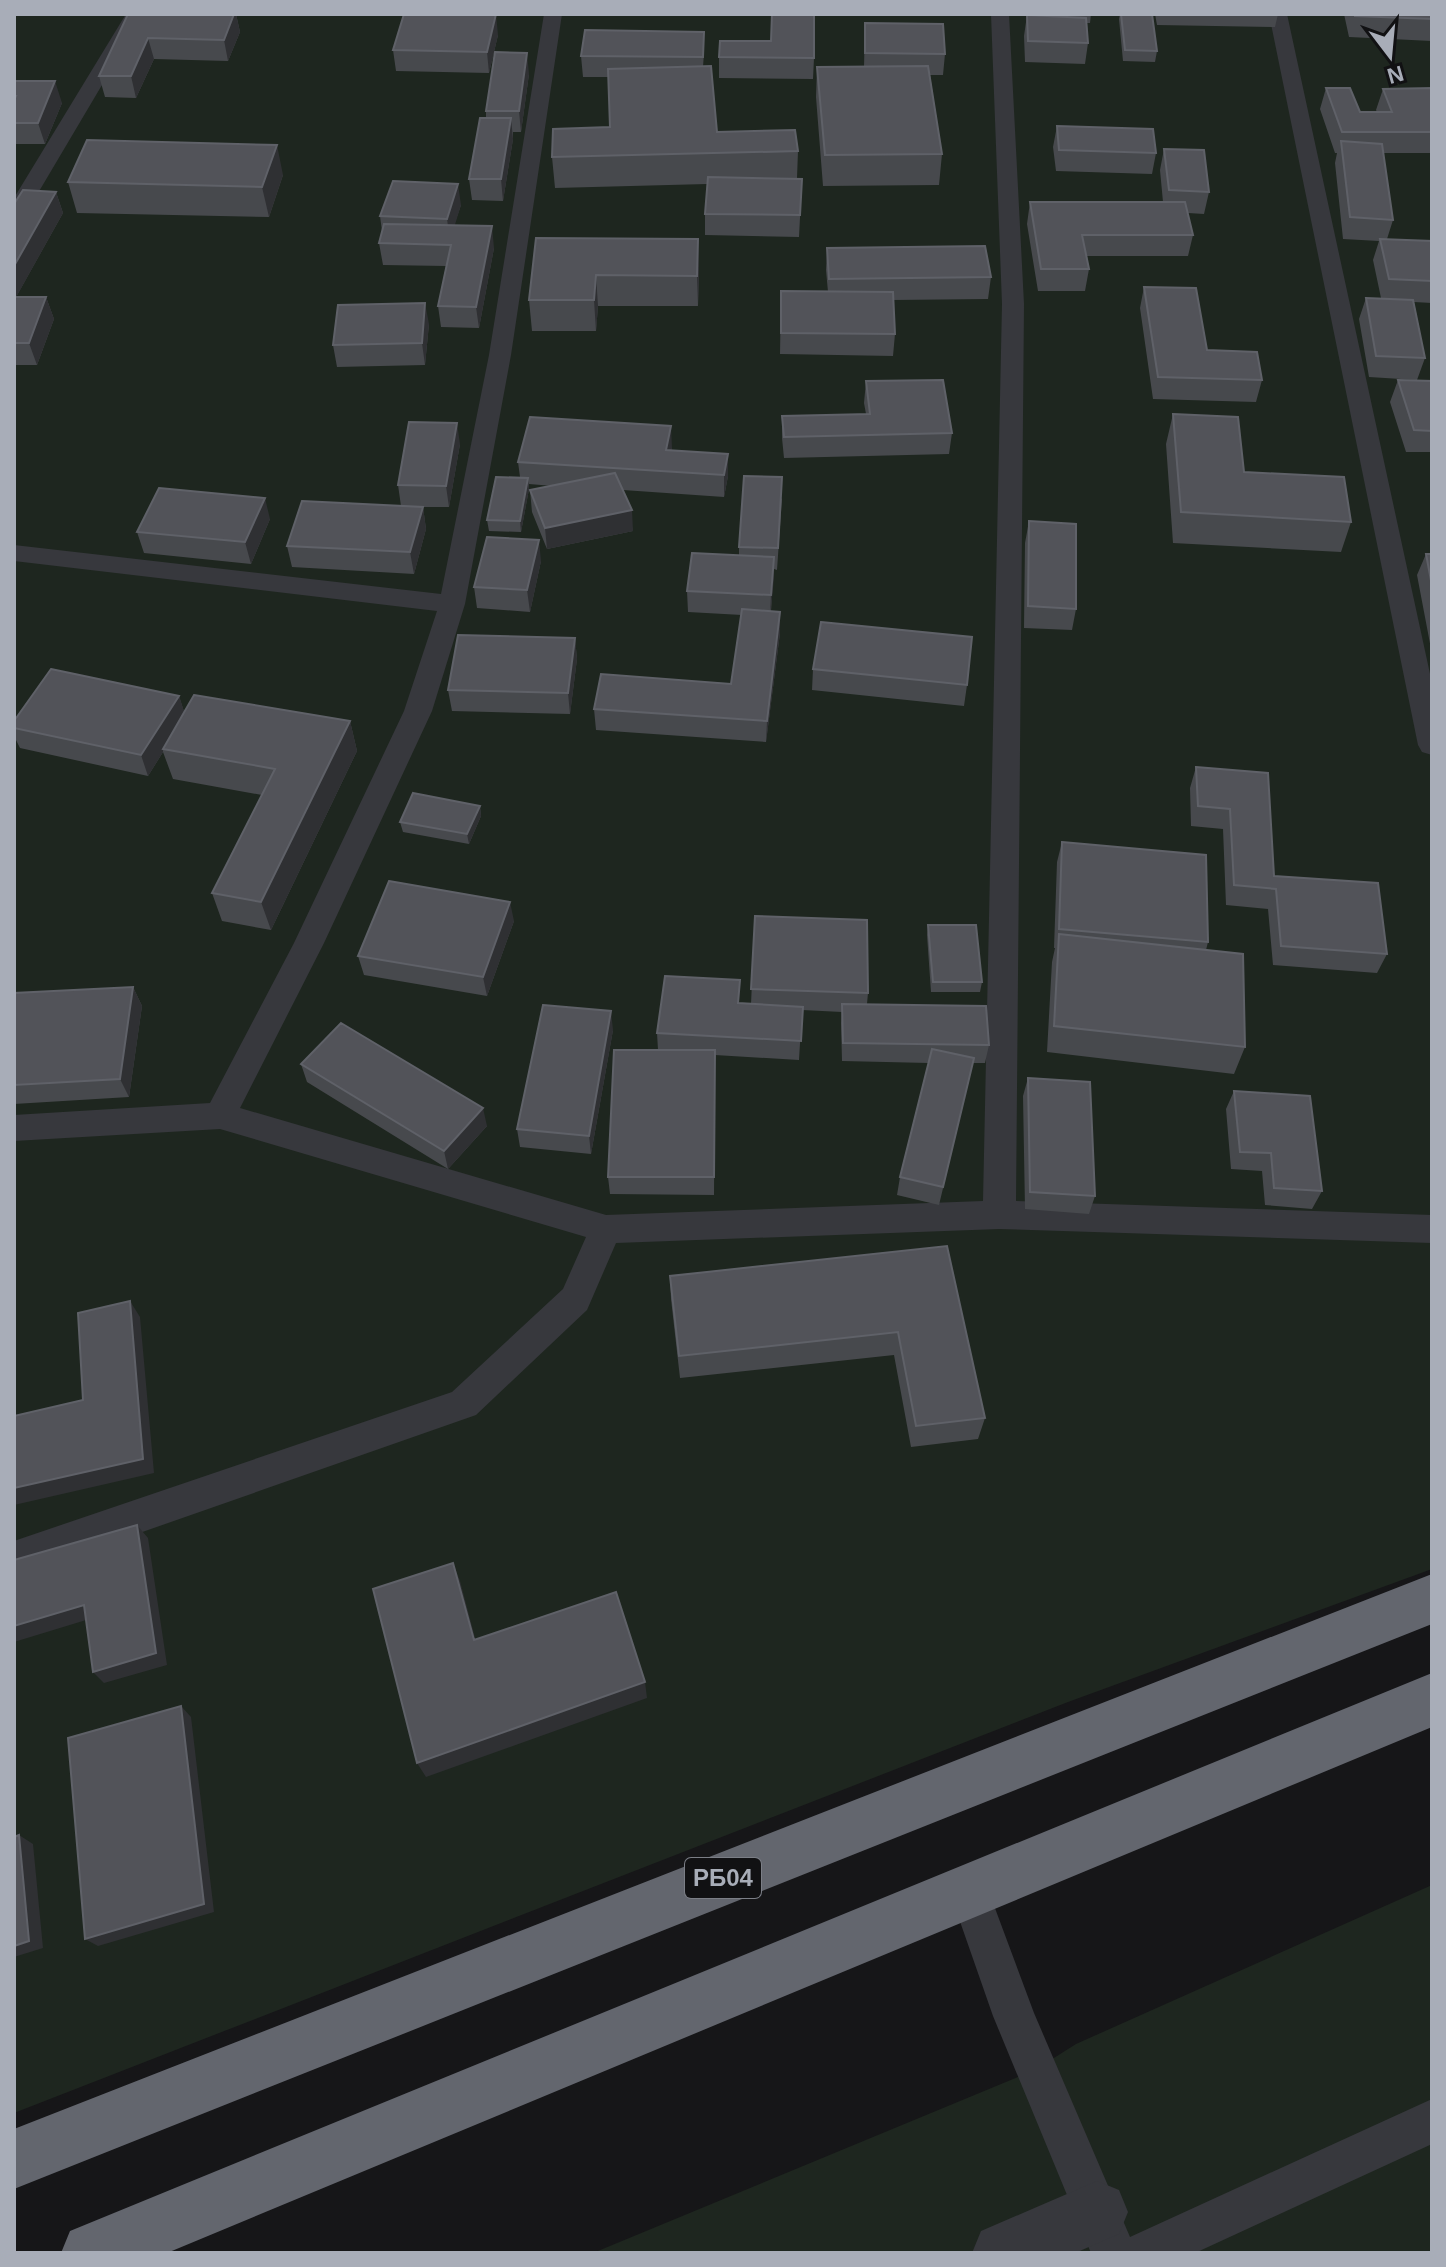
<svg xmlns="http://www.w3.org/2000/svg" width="1446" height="2267" font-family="Arial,sans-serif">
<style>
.green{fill:#1e261f}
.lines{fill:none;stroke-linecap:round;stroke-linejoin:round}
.lane{fill:#37383d;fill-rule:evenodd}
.street{fill:#37383d;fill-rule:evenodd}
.highway{fill:#63666e;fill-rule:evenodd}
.wall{fill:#47494d}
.shaded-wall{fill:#2f3033}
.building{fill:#525359;stroke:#5f6168;stroke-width:2}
.labels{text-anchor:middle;stroke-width:7;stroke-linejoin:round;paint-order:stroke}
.shield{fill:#111113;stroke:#7b7e86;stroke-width:2}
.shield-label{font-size:24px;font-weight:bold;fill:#a8adb8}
</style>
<rect width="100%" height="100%" fill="#161618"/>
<!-- green -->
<path class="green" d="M 14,14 L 1432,14 L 1432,1569 L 1068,1702 L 14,2113 Z
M 1432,1885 L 1432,2253 L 593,2253 L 1035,2070 L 1076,2044 Z"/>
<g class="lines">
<!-- lane -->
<path class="lane" d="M 126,14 L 144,14 L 25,215 L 14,221 L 14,198 Z
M 544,14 L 562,14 L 511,355 L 465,604 L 432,711 L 324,943 L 240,1108 L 606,1215 L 983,1201 L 1002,304 L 991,14 L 1009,14 L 1024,304 L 1016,1201 L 1432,1215 L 1432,1243 L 999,1229 L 616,1243 L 587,1310 L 476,1415 L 14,1577 L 14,1541 L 452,1392 L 563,1289 L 586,1237 L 220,1129 L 14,1141 L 14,1115 L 210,1103 L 294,943 L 404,711 L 437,611 L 14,561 L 14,545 L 441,594 L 489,355 Z
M 1269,14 L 1287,14 L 1432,683 L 1432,755 L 1422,752 L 1418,745 Z
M 969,1870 L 983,1876 L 1034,2013 L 1130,2237 L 1432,2099 L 1432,2144 L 1195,2253 L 1091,2253 L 993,2016 L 949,1890 L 955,1876 Z"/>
<!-- street -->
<path class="street" d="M 1097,2181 L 1119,2190 L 1128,2212 L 1119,2234 L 1075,2253 L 972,2253 L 981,2231 Z"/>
<!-- highway -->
<path class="highway" d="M 1432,1574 L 1432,1624 L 14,2189 L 14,2129 Z
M 1432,1673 L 1432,1727 L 167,2253 L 61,2253 L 70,2231 Z"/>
</g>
<!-- wall -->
<path class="wall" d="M 128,14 L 236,14 L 240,32 L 228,61 L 154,59 L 136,98 L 105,97 L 99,76 Z
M 1054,14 L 1091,14 L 1090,23 L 1087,23 L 1088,43 L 1085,64 L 1025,62 L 1024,36 L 1027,15 L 1054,16 Z
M 1120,14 L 1152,14 L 1157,51 L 1155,62 L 1123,61 L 1119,19 Z
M 1155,14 L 1278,14 L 1275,27 L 1157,25 Z
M 1344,14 L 1432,14 L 1432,41 L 1349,37 Z
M 865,23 L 945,54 L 943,75 L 930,75 L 942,154 L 939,185 L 823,186 L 816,97 L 817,67 L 864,67 Z
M 498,35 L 489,73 L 396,71 L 393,50 Z
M 704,53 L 703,67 L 717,132 L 798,151 L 797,178 L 802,179 L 799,237 L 705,235 L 705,214 L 707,184 L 555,188 L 552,157 L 610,127 L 608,77 L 583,77 L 581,56 Z
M 719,57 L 814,58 L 813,79 L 719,78 Z
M 529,74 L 521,132 L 513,132 L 513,139 L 503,201 L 472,200 L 469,179 L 486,118 L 486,111 Z
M 14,81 L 62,103 L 45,144 L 14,144 Z
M 1326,88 L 1360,112 L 1377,112 L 1376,110 L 1383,89 L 1432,88 L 1432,153 L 1383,153 L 1393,220 L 1387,239 L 1432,241 L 1432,303 L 1414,302 L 1425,358 L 1417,380 L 1369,377 L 1359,319 L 1366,298 L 1381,298 L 1373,260 L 1379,241 L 1343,239 L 1335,163 L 1337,153 L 1335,153 L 1320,109 Z
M 1057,126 L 1156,153 L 1152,174 L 1056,171 L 1053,147 Z
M 1164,149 L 1209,192 L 1204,214 L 1188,213 L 1193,235 L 1188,256 L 1087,256 L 1089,269 L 1085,291 L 1038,291 L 1027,224 L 1030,202 L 1163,202 L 1160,170 Z
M 283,175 L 269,217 L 77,213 L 68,182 Z
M 56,192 L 63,213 L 16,297 L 46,297 L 54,319 L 37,365 L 14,365 L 14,204 Z
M 461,205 L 454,225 L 494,248 L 479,328 L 441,327 L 438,306 L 446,266 L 383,265 L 379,243 L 382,231 L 380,216 Z
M 536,238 L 699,269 L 698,306 L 598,306 L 596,331 L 532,331 L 529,300 Z
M 827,248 L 991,277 L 988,299 L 893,300 L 895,334 L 893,356 L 780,354 L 781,291 L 828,292 L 826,270 Z
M 1144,287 L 1207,350 L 1262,380 L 1256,402 L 1153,399 L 1140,308 Z
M 429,324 L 425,365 L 337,367 L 333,345 Z
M 1398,380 L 1432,381 L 1432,452 L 1406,452 L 1390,402 Z
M 866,381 L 952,433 L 949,454 L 784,458 L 782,438 L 782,416 L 866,414 L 864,403 Z
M 1173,414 L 1244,472 L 1351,522 L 1341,552 L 1173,543 L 1166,444 Z
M 460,444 L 449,507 L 409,507 L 423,507 L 426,529 L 414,574 L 292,567 L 287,546 L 401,506 L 398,485 Z
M 672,448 L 671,451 L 728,476 L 724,497 L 623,490 L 633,531 L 547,549 L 532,512 L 530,490 L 553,486 L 529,484 L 529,489 L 521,532 L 489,531 L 487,520 L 520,477 L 518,462 Z
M 782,498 L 777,570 L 774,569 L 771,611 L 780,612 L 780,633 L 766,742 L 596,730 L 594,709 L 731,684 L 742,615 L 688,612 L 687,591 L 739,556 L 739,547 Z
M 270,519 L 251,564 L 144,553 L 137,532 Z
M 1029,521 L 1076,609 L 1072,630 L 1024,628 L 1025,543 Z
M 1426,554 L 1432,554 L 1432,654 L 1417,575 Z
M 541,561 L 530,612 L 477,608 L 474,587 Z
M 575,638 L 577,659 L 570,714 L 452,711 L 448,690 Z
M 813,669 L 967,685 L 964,706 L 812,690 Z
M 179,696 L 184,712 L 350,721 L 357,751 L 271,930 L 222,921 L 212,893 L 262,795 L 173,779 L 163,752 L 148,776 L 20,748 L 14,736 L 14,721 Z
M 1196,767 L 1268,773 L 1274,876 L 1387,954 L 1377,973 L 1273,965 L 1268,909 L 1226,905 L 1223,829 L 1191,826 L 1190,788 Z
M 480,806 L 481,816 L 469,844 L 403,832 L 400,822 Z
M 1062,842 L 1208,942 L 1206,950 L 1245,1047 L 1234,1074 L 1047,1052 L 1052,962 L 1055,948 L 1054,948 L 1057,862 Z
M 755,916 L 868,993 L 867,1004 L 989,1045 L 985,1063 L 973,1063 L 939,1205 L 897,1195 L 900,1177 L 929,1063 L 842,1061 L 841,1023 L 842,1012 L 802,1010 L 799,1060 L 715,1055 L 714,1195 L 610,1194 L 608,1177 L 658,1050 L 657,1033 L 740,1003 L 751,1004 Z
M 514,921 L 487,996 L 364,975 L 358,956 Z
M 928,925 L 982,982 L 980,992 L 931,992 L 927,935 Z
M 133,987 L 142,1006 L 129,1097 L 14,1104 L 14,993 Z
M 613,1030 L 591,1154 L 520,1147 L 517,1129 Z
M 301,1064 L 487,1126 L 448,1169 L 307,1082 Z
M 1028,1078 L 1095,1196 L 1089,1214 L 1025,1209 L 1023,1096 Z
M 1234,1091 L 1322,1191 L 1312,1209 L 1265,1205 L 1262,1171 L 1231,1169 L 1226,1109 Z
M 947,1246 L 985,1418 L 978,1439 L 911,1447 L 894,1355 L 680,1378 L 671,1299 L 670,1276 Z"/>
<!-- shaded-wall -->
<path class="shaded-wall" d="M 234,14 L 236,14 L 240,32 L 228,61 L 224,40 Z
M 496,14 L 498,35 L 489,73 L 487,52 Z
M 148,38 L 154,59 L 136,98 L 131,76 Z
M 527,53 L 529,74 L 521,132 L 519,111 Z
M 55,81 L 62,103 L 45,144 L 38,123 Z
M 511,118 L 513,139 L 503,201 L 501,179 Z
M 277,145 L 283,175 L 269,217 L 262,187 Z
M 458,184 L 461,205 L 450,241 L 447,219 Z
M 56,192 L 63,213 L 14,301 L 14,266 Z
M 492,226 L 494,248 L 479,328 L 476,307 Z
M 698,239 L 699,269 L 698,306 L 697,276 Z
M 596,275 L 598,306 L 596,331 L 594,300 Z
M 46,297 L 54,319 L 37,365 L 29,343 Z
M 425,303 L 429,324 L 425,365 L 422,343 Z
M 457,423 L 460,444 L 449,507 L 446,486 Z
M 671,426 L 672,448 L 667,472 L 666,450 Z
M 728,454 L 728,476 L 724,497 L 724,475 Z
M 528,478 L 529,489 L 521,532 L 520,521 Z
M 265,498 L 270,519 L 251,564 L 245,542 Z
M 423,507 L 426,529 L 414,574 L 410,552 Z
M 632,510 L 633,531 L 547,549 L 545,528 Z
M 539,540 L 541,561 L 530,612 L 527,590 Z
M 774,557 L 774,579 L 770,616 L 771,595 Z
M 780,612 L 780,633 L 766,742 L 767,721 Z
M 575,638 L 577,659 L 570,714 L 568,693 Z
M 179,696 L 186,717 L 163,749 L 163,752 L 148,776 L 141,755 Z
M 350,721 L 357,751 L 271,930 L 261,902 Z
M 480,806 L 481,816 L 469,844 L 467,834 Z
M 510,902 L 514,921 L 487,996 L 483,977 Z
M 133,987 L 142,1006 L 129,1097 L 120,1079 Z
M 611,1011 L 613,1030 L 591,1154 L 589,1136 Z
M 483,1108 L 487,1126 L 448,1169 L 444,1151 Z
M 130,1301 L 140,1317 L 154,1473 L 14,1505 L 14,1488 L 143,1459 Z
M 137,1525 L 148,1538 L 167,1665 L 104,1683 L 93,1672 Z
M 453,1563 L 460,1581 L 480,1657 L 474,1640 Z
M 84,1605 L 96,1617 L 14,1642 L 14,1626 Z
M 645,1682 L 647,1698 L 426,1777 L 417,1763 Z
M 181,1706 L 191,1717 L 214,1912 L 98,1946 L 85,1939 Z
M 19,1835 L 33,1844 L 43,1948 L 14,1957 Z"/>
<!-- building -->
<path class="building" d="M 128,14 L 234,14 L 224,40 L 148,38 L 131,76 L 99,76 Z
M 404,14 L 496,14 L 487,52 L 393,50 Z
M 772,14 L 814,14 L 814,58 L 719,57 L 720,41 L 771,41 Z
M 1121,14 L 1152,14 L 1157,51 L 1125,50 Z
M 1355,14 L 1432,14 L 1432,19 L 1355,16 Z
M 1027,15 L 1086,18 L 1088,43 L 1028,41 Z
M 865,23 L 943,24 L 945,54 L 865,53 Z
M 585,30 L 704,32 L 703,57 L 581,56 Z
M 495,52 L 527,53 L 519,111 L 486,111 Z
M 711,66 L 717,132 L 795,130 L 798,151 L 552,157 L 553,129 L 610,127 L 608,69 Z
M 928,66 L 942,154 L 825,155 L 817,67 Z
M 14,81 L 55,81 L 38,123 L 14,123 L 14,100 L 16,96 L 14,96 Z
M 1326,88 L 1350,88 L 1360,112 L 1392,112 L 1383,89 L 1432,88 L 1432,132 L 1342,132 Z
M 480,118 L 511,118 L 501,179 L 469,179 Z
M 1057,126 L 1153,129 L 1156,153 L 1059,150 Z
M 87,140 L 277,145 L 262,187 L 68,182 Z
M 1341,141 L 1382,144 L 1393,220 L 1350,217 Z
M 1164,149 L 1204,150 L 1209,192 L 1169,190 Z
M 708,177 L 802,179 L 800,215 L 705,214 Z
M 393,181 L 458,184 L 447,219 L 380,216 Z
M 23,190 L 56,192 L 14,266 L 14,204 Z
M 1030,202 L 1185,202 L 1193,235 L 1082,235 L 1089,269 L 1041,269 Z
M 384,224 L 492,226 L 476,307 L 438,306 L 451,245 L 379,243 Z
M 536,238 L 698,239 L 697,276 L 596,275 L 594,300 L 529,300 Z
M 1380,239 L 1432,241 L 1432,281 L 1389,279 Z
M 985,246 L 991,277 L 829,279 L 827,248 Z
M 1144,287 L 1196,288 L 1207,350 L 1257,352 L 1262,380 L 1158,377 Z
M 781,291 L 893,292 L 895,334 L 781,333 Z
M 14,297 L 46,297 L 29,343 L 14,343 Z
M 1366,298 L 1413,300 L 1425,358 L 1376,356 Z
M 425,303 L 422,343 L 333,345 L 338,305 Z
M 943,380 L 952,433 L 784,437 L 782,416 L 870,414 L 866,381 Z
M 1398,380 L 1432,381 L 1432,431 L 1414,430 Z
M 1173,414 L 1238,417 L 1244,472 L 1344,477 L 1351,522 L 1181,512 Z
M 530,417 L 671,426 L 666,450 L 728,454 L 724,475 L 518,462 Z
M 409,422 L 457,423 L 446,486 L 398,485 Z
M 615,473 L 632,510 L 545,528 L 530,490 Z
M 744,476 L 782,477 L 778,548 L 739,547 Z
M 496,477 L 528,478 L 520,521 L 487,520 Z
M 159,488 L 265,498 L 245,542 L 137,532 Z
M 302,501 L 423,507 L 410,552 L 287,546 Z
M 1029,521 L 1076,524 L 1076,609 L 1028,606 Z
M 487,537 L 539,540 L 527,590 L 474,587 Z
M 692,553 L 774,557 L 771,595 L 687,591 Z
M 1426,554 L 1432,554 L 1432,586 Z
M 742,609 L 780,612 L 767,721 L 594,709 L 601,674 L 731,684 Z
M 821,622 L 972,637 L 967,685 L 813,669 Z
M 458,635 L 575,638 L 568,693 L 448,690 Z
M 51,669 L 179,696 L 141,755 L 14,728 L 14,721 Z
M 194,695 L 350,721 L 261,902 L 212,893 L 275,769 L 163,749 Z
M 1196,767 L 1268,773 L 1274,876 L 1378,883 L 1387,954 L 1281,946 L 1276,889 L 1234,885 L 1230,809 L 1198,806 Z
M 413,793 L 480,806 L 467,834 L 400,822 Z
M 1062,842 L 1206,855 L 1208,942 L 1059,929 Z
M 389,881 L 510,902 L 483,977 L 358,956 Z
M 755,916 L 867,920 L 868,993 L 751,989 Z
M 928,925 L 976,925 L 982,982 L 933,982 Z
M 1059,934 L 1243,954 L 1245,1047 L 1054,1026 Z
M 665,976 L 740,980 L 738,1003 L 803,1007 L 801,1041 L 657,1033 Z
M 133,987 L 120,1079 L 14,1085 L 14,993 Z
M 842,1004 L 986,1006 L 989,1045 L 843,1043 Z
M 543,1005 L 611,1011 L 589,1136 L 517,1129 Z
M 341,1023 L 483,1108 L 444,1151 L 301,1064 Z
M 932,1049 L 974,1058 L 943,1187 L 900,1177 Z
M 614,1050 L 715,1050 L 714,1177 L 608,1177 Z
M 1028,1078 L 1090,1082 L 1095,1196 L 1030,1192 Z
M 1234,1091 L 1310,1096 L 1322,1191 L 1274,1188 L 1271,1153 L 1240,1152 Z
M 947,1246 L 985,1418 L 916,1426 L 898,1332 L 679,1356 L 670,1276 Z
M 130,1301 L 143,1459 L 14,1488 L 14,1416 L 83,1400 L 78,1313 Z
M 137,1525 L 156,1653 L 93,1672 L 84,1605 L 14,1626 L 14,1560 Z
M 453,1563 L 474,1640 L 616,1592 L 645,1682 L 417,1763 L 373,1589 Z
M 181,1706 L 204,1904 L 85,1939 L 68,1738 Z
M 19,1835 L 29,1941 L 14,1946 L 14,1837 Z"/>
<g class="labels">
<!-- shield labels -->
<rect class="shield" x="685" y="1858" width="76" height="40" rx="6"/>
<g class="shield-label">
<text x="723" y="1886">РБ04</text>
</g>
</g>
<!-- border -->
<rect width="1446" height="2267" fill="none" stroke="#a8adb8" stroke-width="32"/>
<!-- north arrow -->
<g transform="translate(1390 56) rotate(164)" stroke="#111113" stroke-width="6" paint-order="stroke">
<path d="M0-6L14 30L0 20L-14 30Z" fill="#a8adb8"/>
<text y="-12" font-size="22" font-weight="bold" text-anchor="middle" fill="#a8adb8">N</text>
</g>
</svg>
